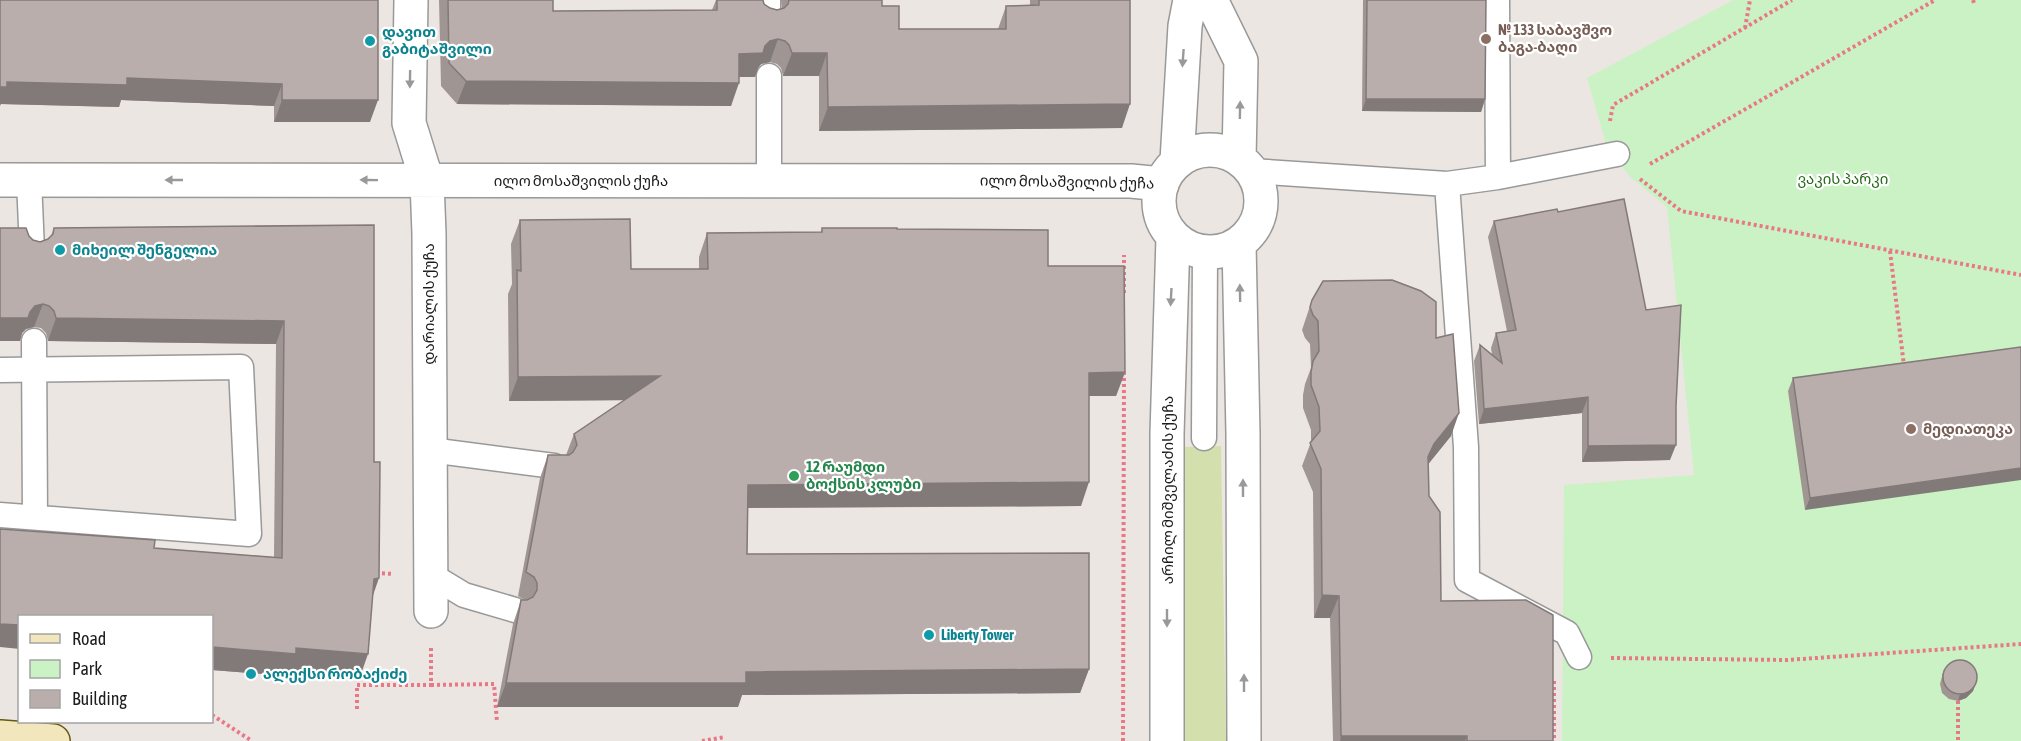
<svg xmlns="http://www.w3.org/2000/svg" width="2021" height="741" font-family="'Asap Condensed','Noto Sans Georgian',sans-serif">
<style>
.grass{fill:#d3e0ae}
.park{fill:#cbf2c4}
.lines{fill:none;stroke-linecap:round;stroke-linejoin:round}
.service-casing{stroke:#999;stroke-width:27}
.minor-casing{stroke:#999;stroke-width:36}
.tertiary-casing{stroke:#999;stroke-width:36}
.secondary-casing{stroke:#645812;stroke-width:36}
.path{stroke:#e87888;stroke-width:4;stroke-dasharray:3 3;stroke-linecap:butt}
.service{stroke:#fff;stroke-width:24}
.minor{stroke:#fff;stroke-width:33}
.tertiary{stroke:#fff;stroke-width:33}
.secondary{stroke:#f1e6bc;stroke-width:33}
.wall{fill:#9f9694}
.shaded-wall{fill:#827a78}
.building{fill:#b9aeac;stroke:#827a78;stroke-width:1.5}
.oneway{fill:#999}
.education-dot{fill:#8d6e63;stroke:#fff;stroke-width:2}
.culture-dot{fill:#0f9aa8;stroke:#fff;stroke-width:2}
.leisure-dot{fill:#2e9e5b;stroke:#fff;stroke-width:2}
.labels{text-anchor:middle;stroke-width:4.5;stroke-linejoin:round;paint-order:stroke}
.education-label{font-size:15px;font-weight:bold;fill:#785e54;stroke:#fff;text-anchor:start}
.culture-label{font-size:15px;font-weight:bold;fill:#0d838f;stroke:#fff;text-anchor:start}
.park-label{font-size:15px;fill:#266b18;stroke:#fff}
.street-label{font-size:15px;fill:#1c1c1c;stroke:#fff}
.leisure-label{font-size:15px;font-weight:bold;fill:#27864d;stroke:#fff;text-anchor:start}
</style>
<rect width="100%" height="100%" fill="#ece6e2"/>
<!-- grass -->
<path class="grass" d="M 1221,446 L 1226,741 L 1185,741 L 1185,447 Z"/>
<!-- park -->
<path class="park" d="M 1733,0 L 2021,0 L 2021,741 L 1562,741 L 1564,485 L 1694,475 L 1667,207 L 1630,177 L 1606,144 L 1587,78 Z"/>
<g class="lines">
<!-- service casing -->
<g class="service-casing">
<path id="service" d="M 768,0 L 768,19
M 1497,0 L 1498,177
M 769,76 L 769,181
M 1251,171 L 1447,184 L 1498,177 L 1617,154
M 29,180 L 32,250
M 1447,184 L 1466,447 L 1467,580 L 1567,633 L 1579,657
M 34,341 L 35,517
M 0,370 L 241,367 L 249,534 L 0,515
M 1204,438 L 1205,253
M 430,450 L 554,466
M 431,575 L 464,595 L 515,610"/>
</g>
<!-- minor casing -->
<g class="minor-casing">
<path id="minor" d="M 411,0 L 409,123 L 427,181 L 429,234 L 431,611
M 0,180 L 1131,181 L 1162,184"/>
</g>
<!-- tertiary casing -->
<g class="tertiary-casing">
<path id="tertiary" d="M 1211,0 L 1241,61 L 1239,159
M1159 201a51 51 0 1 1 102 0a51 51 0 1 1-102 0Z
M 1177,161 L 1185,26 L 1190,0
M 1239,244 L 1243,434 L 1244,741
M 1167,741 L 1167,434 L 1173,238"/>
</g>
<!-- secondary casing -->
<g class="secondary-casing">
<path id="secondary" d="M 0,737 L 53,741"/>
</g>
<!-- path -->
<path class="path" d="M 1973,0 L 1974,3
M 1745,28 L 1750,0
M 1610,121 L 1613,105 L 1792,0
M 1650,164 L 1935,0
M 1640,179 L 1681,211 L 2021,275
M 1890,251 L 1904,366
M 1124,293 L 1124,255
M 376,573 L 394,574
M 1611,658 L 1787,660 L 2021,644
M 1554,681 L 1554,741
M 431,685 L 494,684 L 497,722
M 1958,701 L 1958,741
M 357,709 L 357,685 L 431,685 L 431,648
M 212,715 L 252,741
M 702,741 L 725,737
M 1123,741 L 1124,370"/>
<!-- service -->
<use href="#service" class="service"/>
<!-- minor -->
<use href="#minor" class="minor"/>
<!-- tertiary -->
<use href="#tertiary" class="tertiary"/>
<!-- secondary -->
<use href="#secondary" class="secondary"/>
</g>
<!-- wall -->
<path class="wall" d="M 0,0 L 378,0 L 370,122 L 274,122 L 274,106 L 121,100 L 119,107 L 1,104 Z
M 439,0 L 553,0 L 553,11 L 712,10 L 716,0 L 763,0 L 764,4 L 770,8 L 777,10 L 782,9 L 781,0 L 882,0 L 882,6 L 899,29 L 998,29 L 1006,6 L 1030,5 L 1030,0 L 1130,0 L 1122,128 L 819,131 L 819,76 L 783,76 L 781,68 L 777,64 L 770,62 L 761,64 L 758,68 L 755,77 L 739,77 L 731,106 L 457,104 L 441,86 Z
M 1363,0 L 1486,0 L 1485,99 L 1481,112 L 1362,111 Z
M 1558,212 L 1670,460 L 1582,462 L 1582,413 L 1479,424 L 1474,361 L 1480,345 L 1492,355 L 1491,348 L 1496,333 L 1507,331 L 1488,237 L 1494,221 Z
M 520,220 L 631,269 L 699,269 L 699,257 L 707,233 L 821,232 L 822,228 L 897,229 L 1048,266 L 1125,372 L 1116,396 L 1089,396 L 1081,506 L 748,508 L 747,554 L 1089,669 L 1080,693 L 742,695 L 738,707 L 497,707 L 513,624 L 521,600 L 525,600 L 518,596 L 540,478 L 548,455 L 566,455 L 574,434 L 625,400 L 509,401 L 508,294 L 512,284 L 511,244 Z
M 374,225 L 372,597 L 360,677 L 290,671 L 288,676 L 212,670 L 212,616 L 154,548 L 274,557 L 276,344 L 48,341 L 46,333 L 41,328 L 34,327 L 26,329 L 22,333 L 20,341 L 0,341 L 0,228 L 29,236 L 33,240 L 40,242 L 48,239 L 51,236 L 54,228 Z
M 1312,300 L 1436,338 L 1451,436 L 1428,464 L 1429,496 L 1441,601 L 1553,741 L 1333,741 L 1330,618 L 1314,618 L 1313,492 L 1302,466 L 1311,442 L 1311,430 L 1303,408 L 1303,395 L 1305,384 L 1311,368 L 1310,344 L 1305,338 L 1302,330 Z
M 2021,347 L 1805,510 L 1788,391 L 1793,378 Z
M 1944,669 L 1975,685 L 1973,691 L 1966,698 L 1958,701 L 1949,699 L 1942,693 L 1940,684 Z"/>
<!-- shaded-wall -->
<path class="shaded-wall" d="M 778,39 L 770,62 L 761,64 L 758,68 L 755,77 L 731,77 L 739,54 L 770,41 Z
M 792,53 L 827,53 L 819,76 L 783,76 Z
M 127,78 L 282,84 L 274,106 L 121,100 L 119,107 L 1,104 L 0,106 L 0,87 L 7,82 Z
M 466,81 L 739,83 L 731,106 L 457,104 Z
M 1366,99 L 1485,99 L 1481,112 L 1362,111 Z
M 282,100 L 378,100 L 370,122 L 274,122 Z
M 1130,104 L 1122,128 L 819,131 L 828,107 Z
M 43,304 L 34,327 L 26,329 L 22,333 L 20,341 L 0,341 L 0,318 L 30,312 L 35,306 Z
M 56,318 L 284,321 L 276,344 L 48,341 Z
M 1125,372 L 1116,396 L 1080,396 L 1089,373 Z
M 660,376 L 651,400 L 509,401 L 518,377 Z
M 1588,397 L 1582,413 L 1479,424 L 1484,409 Z
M 1459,413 L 1451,436 L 1426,467 L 1428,457 L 1434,444 Z
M 1676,445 L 1670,460 L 1582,462 L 1588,446 Z
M 2021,468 L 2021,480 L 1805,510 L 1810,498 Z
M 1089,482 L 1081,506 L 739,508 L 748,485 Z
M 379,578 L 371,601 L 374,579 Z
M 1322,595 L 1339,596 L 1330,618 L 1314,618 Z
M 0,624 L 20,625 L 20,649 L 0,647 Z
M 212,647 L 296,648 L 368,654 L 360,677 L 290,671 L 288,676 L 212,670 Z
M 1089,669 L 1080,693 L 742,695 L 738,707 L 497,707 L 506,683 L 746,672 Z
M 1975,685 L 1973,691 L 1966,698 L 1958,701 L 1960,694 Z
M 1341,736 L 1467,736 L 1465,741 L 1340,741 Z"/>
<!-- building -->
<path class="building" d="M 0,0 L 378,0 L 378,100 L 282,100 L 282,84 L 127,78 L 127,85 L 7,82 L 7,87 L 0,87 Z
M 448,0 L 553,0 L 553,11 L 717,10 L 717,0 L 763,0 L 764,4 L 770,8 L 777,10 L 784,8 L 788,4 L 789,0 L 882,0 L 882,6 L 899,6 L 899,29 L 1006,29 L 1006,6 L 1039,5 L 1039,0 L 1130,0 L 1130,104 L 828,107 L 827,53 L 792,53 L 789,45 L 785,41 L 778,39 L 770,41 L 765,46 L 763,53 L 739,54 L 739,83 L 466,81 L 449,63 Z
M 1367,0 L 1486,0 L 1485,99 L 1366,99 Z
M 1624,199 L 1646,310 L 1681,305 L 1676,406 L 1676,445 L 1588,446 L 1588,397 L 1484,409 L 1480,345 L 1502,363 L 1496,333 L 1516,330 L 1494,221 L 1557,209 L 1558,212 Z
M 630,219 L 631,269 L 708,269 L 707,233 L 822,232 L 822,228 L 897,228 L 897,229 L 1048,230 L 1048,266 L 1124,266 L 1125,372 L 1089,373 L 1089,482 L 748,485 L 747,554 L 1089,553 L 1089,669 L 746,672 L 746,683 L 506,683 L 521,600 L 527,600 L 533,597 L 537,590 L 537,583 L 534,577 L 526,572 L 548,455 L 569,455 L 573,452 L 577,445 L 574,434 L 660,376 L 518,377 L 517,270 L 521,271 L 520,220 Z
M 374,225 L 374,462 L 380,462 L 379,578 L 374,579 L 368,654 L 296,648 L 296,654 L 212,647 L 212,616 L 20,616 L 20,625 L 0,624 L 0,529 L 155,540 L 154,548 L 282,558 L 284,321 L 56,318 L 54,311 L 49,306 L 43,304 L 35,306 L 30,312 L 28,318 L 0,318 L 0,228 L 26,228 L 29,236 L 33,240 L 40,242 L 48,239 L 53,234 L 54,228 Z
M 1392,280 L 1421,291 L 1436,302 L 1436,338 L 1453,334 L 1459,413 L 1434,444 L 1428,457 L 1429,496 L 1440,512 L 1441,601 L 1526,600 L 1553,615 L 1553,741 L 1467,741 L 1467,736 L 1341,736 L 1339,596 L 1322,595 L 1321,469 L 1310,443 L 1320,431 L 1319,407 L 1311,385 L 1311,372 L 1313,361 L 1319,351 L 1318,321 L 1313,315 L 1310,307 L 1312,300 L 1323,281 Z
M 2021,347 L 2021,468 L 1810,498 L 1793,378 Z
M1943 677a17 17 0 1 1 34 0a17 17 0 1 1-34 0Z"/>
<!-- one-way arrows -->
<defs><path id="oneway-solid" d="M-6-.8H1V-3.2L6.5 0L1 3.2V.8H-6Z" transform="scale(1.5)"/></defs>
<g class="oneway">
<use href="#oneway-solid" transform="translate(1183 58) rotate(94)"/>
<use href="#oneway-solid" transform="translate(410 79) rotate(91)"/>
<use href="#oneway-solid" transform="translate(1240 110) rotate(-89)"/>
<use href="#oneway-solid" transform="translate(174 180) rotate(180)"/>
<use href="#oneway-solid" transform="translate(369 180) rotate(-179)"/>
<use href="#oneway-solid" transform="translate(1240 293) rotate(-91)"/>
<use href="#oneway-solid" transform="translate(1171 297) rotate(93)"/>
<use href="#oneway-solid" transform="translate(1243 488) rotate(-90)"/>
<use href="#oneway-solid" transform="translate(1167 618) rotate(90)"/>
<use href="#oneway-solid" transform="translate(1244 683) rotate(-90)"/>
</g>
<!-- markers -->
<g class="education-dot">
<circle cx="1486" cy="39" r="6"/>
<circle cx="1911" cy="429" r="6"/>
</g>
<g class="culture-dot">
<circle cx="370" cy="41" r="6"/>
<circle cx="60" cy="250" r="6"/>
<circle cx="929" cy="635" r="6"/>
<circle cx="251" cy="674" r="6"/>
</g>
<circle class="leisure-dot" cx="794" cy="476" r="6"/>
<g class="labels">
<!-- education labels -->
<g class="education-label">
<text x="1498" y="35">№ 133 საბავშვო<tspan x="1498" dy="17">ბაგა-ბაღი</tspan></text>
<text x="1923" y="434">მედიათეკა</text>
</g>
<!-- culture labels -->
<g class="culture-label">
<text x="382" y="37">დავით<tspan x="382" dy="17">გაბიტაშვილი</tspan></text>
<text x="72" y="255">მიხეილ შენგელია</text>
<text x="941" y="640">Liberty Tower</text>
<text x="263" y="679">ალექსი რობაქიძე</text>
</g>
<!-- park labels -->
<g class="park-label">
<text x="1843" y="184">ვაკის პარკი</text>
</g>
<!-- street labels -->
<g class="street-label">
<text x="581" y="186">ილო მოსაშვილის ქუჩა</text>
<text transform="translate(1067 182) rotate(1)" y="5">ილო მოსაშვილის ქუჩა</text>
<text transform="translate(429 304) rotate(-90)" y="5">დარიალის ქუჩა</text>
<text transform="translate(1168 490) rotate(-90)" y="5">არჩილ მიშველაძის ქუჩა</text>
</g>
<!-- leisure labels -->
<g class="leisure-label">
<text x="806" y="472">12 რაუმდი<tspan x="806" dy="17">ბოქსის კლუბი</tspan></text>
</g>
</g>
<!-- legend -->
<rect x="18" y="615" width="195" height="108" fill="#ffffff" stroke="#a4a4a4" stroke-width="1.5"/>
<rect x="30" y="634" width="30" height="9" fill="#f1e6bc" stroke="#a4a4a4" stroke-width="1.5"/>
<text x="72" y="645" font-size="18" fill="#1c1c1c">Road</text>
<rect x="30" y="660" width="30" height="18" fill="#cbf2c4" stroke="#a4a4a4" stroke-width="1.5"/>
<text x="72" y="675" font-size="18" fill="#1c1c1c">Park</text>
<rect x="30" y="690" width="30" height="18" fill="#b9aeac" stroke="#a4a4a4" stroke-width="1.5"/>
<text x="72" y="705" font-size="18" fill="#1c1c1c">Building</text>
</svg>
